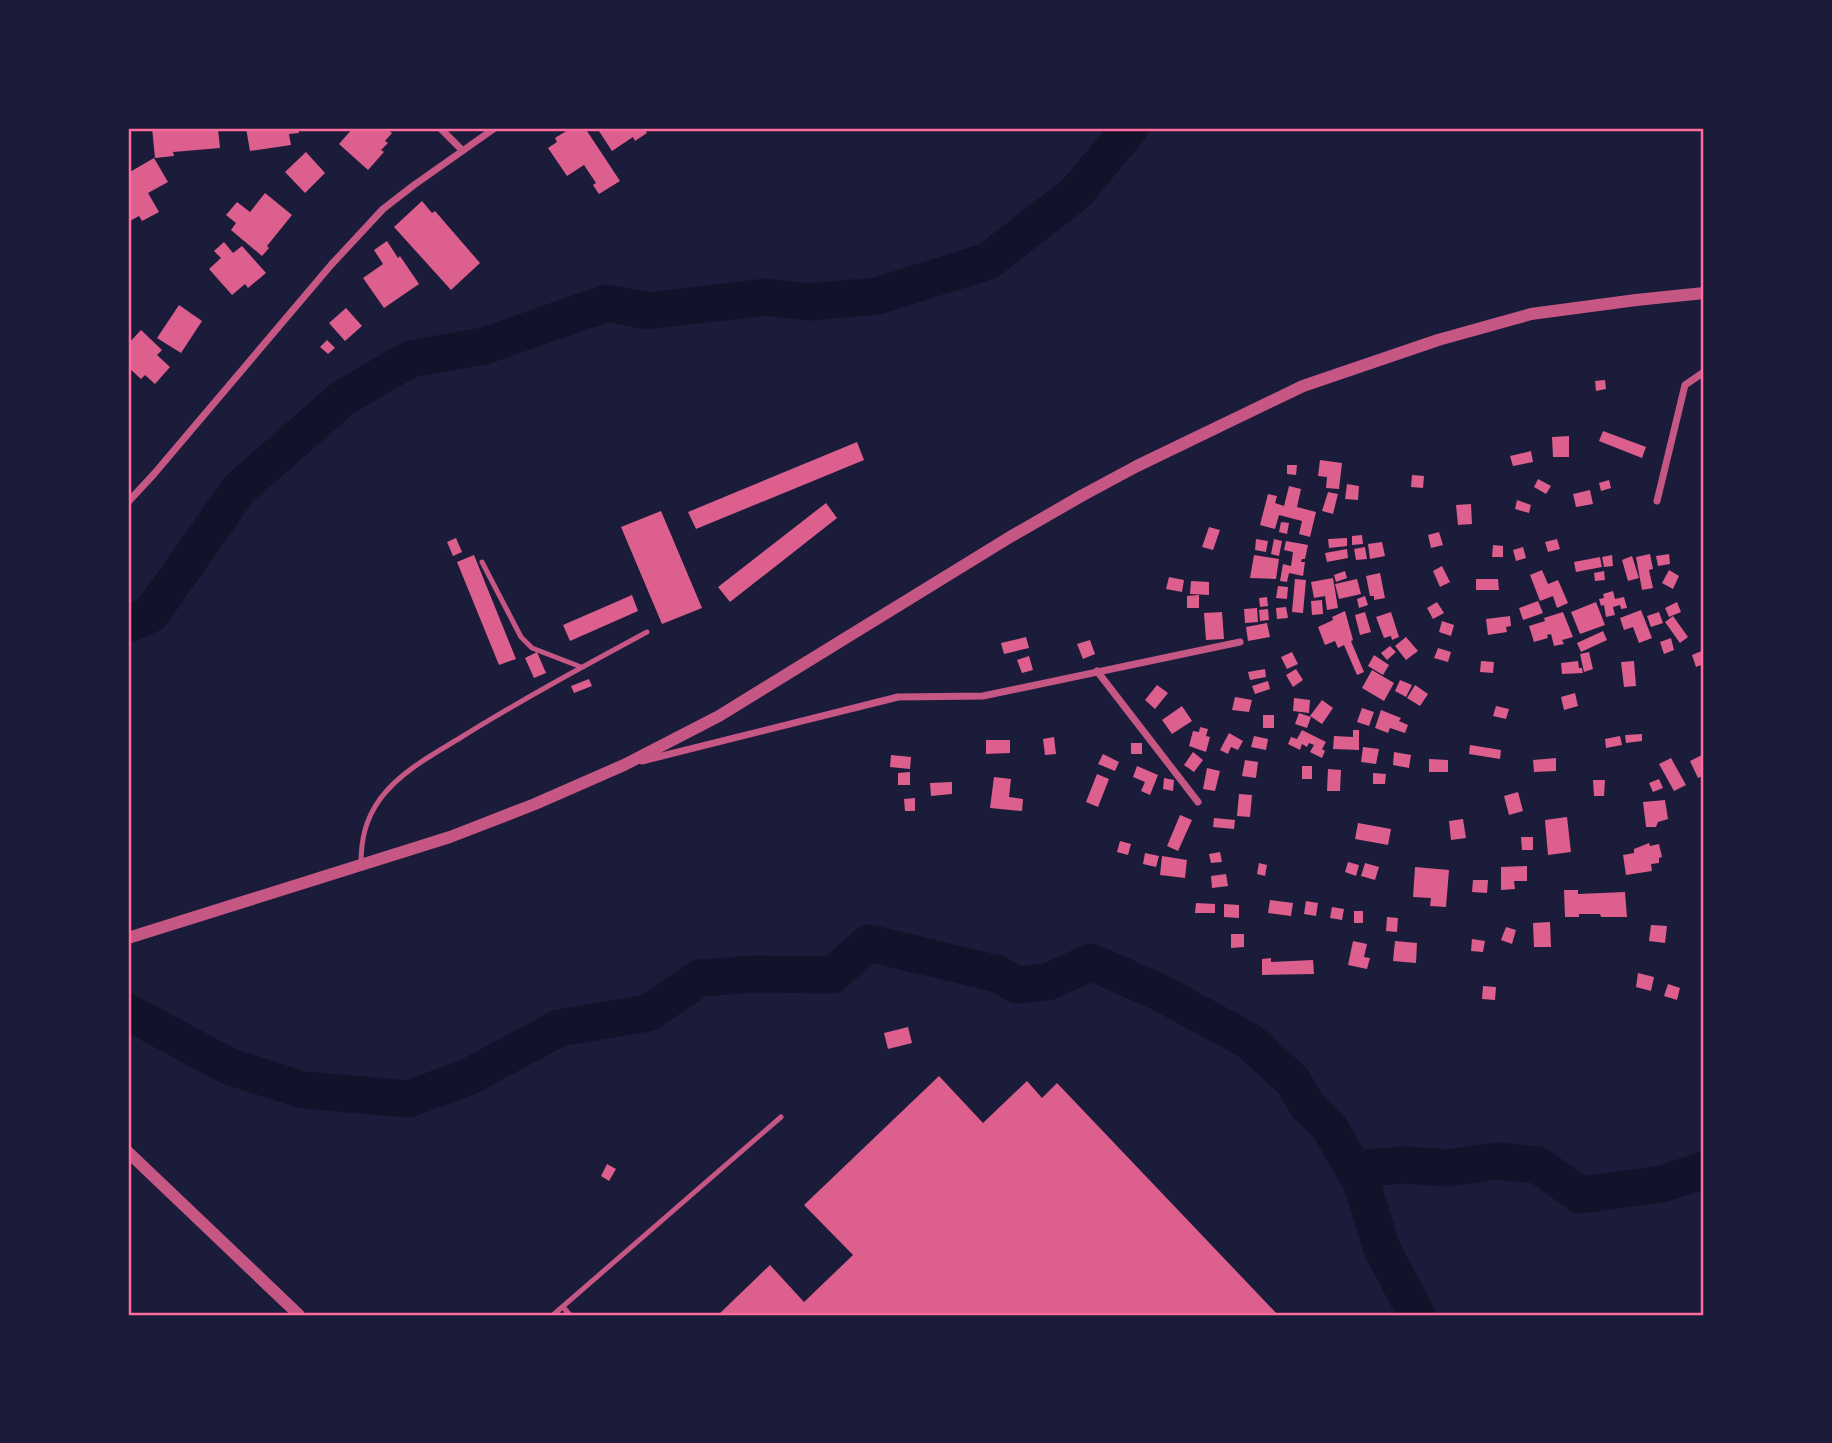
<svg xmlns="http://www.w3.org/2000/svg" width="1832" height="1443" font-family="Rubik,sans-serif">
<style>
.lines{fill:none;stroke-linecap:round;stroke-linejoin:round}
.river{stroke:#12122b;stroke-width:37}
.building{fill:#dd5f8e}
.service{stroke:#c65784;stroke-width:5}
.minor{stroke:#c65784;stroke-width:7}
.tertiary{stroke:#c65784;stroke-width:12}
.neatline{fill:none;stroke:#ff6b9d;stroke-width:2.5}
</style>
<rect width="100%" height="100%" fill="#1b1b3a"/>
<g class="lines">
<!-- river -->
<path class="river" d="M 128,624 L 151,614 L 239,489 L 343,398 L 410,359 L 484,346 L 607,303 L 648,311 L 766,297 L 809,302 L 877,296 L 988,261 L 1076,193 L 1130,128
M 128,1012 L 228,1066 L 303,1090 L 409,1099 L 470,1076 L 559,1028 L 648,1013 L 700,978 L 755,974 L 832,975 L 869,943 L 998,974 L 1016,985 L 1048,982 L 1091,962 L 1161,993 L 1249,1041 L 1293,1081 L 1307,1105 L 1330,1128 L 1362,1184 L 1382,1249 L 1417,1315
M 1353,1169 L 1404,1165 L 1447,1168 L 1497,1161 L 1538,1165 L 1580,1195 L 1662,1184 L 1704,1170"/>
</g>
<!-- building -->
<path class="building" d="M 152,128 L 218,128 L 220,148 L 173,152 L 174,156 L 155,158 Z
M 246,128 L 298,128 L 299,133 L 289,134 L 291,145 L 250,151 Z
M 353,128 L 362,128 L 364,130 L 367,128 L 386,128 L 392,133 L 385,141 L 388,143 L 381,150 L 384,152 L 368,170 L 339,144 Z
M 567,128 L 585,128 L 620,181 L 599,194 L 593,185 L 596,183 L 584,165 L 567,176 L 548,148 L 557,142 L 555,138 L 568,130 Z
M 597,128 L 644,128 L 647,133 L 635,141 L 633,137 L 612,151 Z
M 306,152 L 325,173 L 305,193 L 285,172 Z
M 154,158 L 168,182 L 148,193 L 159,212 L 142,221 L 139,216 L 128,222 L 128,173 Z
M 265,193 L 292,215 L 267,246 L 269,248 L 262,256 L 231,230 L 236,223 L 226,215 L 237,202 L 250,212 Z
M 422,201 L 432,213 L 435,211 L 480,263 L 451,290 L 394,227 Z
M 387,241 L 398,258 L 400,256 L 419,284 L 384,308 L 363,278 L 383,264 L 374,250 Z
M 224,242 L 233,253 L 242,246 L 266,273 L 248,288 L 245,284 L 232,295 L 209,269 L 221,258 L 214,251 Z
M 179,305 L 202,321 L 181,353 L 157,338 Z
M 346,308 L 362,326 L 345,341 L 329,323 Z
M 141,330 L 162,350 L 157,355 L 170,367 L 155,384 L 145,375 L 141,379 L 128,367 L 128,344 Z
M 327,340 L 335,348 L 328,354 L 320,347 Z
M 1605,380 L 1606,389 L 1596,391 L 1595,381 Z
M 1603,431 L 1646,447 L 1642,458 L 1599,441 Z
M 1569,436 L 1569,457 L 1553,457 L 1552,437 Z
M 857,442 L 864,460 L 696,529 L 688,512 Z
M 1531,451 L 1533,462 L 1513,466 L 1510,456 Z
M 1320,460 L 1342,463 L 1339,489 L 1326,488 L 1327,477 L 1318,476 Z
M 1287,465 L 1297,465 L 1296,475 L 1287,474 Z
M 1412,475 L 1424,476 L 1423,488 L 1411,487 Z
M 1538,479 L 1551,486 L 1546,494 L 1534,487 Z
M 1609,480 L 1611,488 L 1601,491 L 1599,483 Z
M 1347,484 L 1359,486 L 1358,500 L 1345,499 Z
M 1289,486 L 1301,489 L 1297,507 L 1316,512 L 1310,537 L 1299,534 L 1302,521 L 1279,515 L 1275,529 L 1260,525 L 1268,494 L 1277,496 L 1275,503 L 1284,506 Z
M 1590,490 L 1593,504 L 1576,507 L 1573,494 Z
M 1328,492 L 1338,494 L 1333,514 L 1322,511 Z
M 1517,500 L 1531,505 L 1529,513 L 1515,509 Z
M 826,503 L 837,518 L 730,602 L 718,587 Z
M 1471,504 L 1472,524 L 1458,525 L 1456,505 Z
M 661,511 L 702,608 L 662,624 L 621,527 Z
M 1281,522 L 1289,523 L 1287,534 L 1279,532 Z
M 1209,527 L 1220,530 L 1213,550 L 1202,547 Z
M 1439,532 L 1443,545 L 1431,548 L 1428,535 Z
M 1362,535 L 1363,544 L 1352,545 L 1352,536 Z
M 456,538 L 462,552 L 453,556 L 447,542 Z
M 1347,538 L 1347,546 L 1329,548 L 1328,539 Z
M 1256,539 L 1268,541 L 1266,552 L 1255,550 Z
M 1274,539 L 1282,541 L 1279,556 L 1271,554 Z
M 1557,539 L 1560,549 L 1548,552 L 1545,542 Z
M 1286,541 L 1308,545 L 1305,559 L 1302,559 L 1301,562 L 1305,562 L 1303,576 L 1289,573 L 1287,582 L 1280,581 L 1283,564 L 1291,566 L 1293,552 L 1284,550 Z
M 1382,542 L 1385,556 L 1370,559 L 1368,544 Z
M 1493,545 L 1503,546 L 1503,557 L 1492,557 Z
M 1365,547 L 1367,559 L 1356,560 L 1354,549 Z
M 1523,547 L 1526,558 L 1516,561 L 1513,550 Z
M 1347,549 L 1348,558 L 1327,562 L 1325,553 Z
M 1650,554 L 1653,569 L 1649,570 L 1653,588 L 1642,590 L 1636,557 Z
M 1669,554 L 1670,564 L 1658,566 L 1656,556 Z
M 474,555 L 516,659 L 499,665 L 457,562 Z
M 1254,555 L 1279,559 L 1276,579 L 1250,578 Z
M 1612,555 L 1613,566 L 1604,567 L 1602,557 Z
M 1632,556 L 1639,578 L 1628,581 L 1622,560 Z
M 1600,557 L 1602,567 L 1576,572 L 1574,562 Z
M 1442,566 L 1450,582 L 1440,587 L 1433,571 Z
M 1542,570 L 1548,584 L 1558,580 L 1568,603 L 1557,608 L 1553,596 L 1540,601 L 1530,575 Z
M 1669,570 L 1679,576 L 1673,589 L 1662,583 Z
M 1345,571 L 1347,578 L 1336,582 L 1334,575 Z
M 1604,571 L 1605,580 L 1595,581 L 1594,573 Z
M 1380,573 L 1385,598 L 1374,600 L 1374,596 L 1370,596 L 1366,576 Z
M 1169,577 L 1184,580 L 1182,592 L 1166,589 Z
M 1333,578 L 1338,608 L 1327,610 L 1325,596 L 1314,598 L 1311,582 Z
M 1295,579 L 1306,580 L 1303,613 L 1292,612 Z
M 1357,579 L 1361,594 L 1339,599 L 1335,584 Z
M 1476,579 L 1498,579 L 1499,590 L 1476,590 Z
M 1191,581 L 1209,582 L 1209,595 L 1190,594 Z
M 1278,586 L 1288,587 L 1287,599 L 1276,598 Z
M 1613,591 L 1615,599 L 1624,597 L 1627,608 L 1621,609 L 1620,605 L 1613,607 L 1615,615 L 1606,617 L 1604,605 L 1601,606 L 1599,599 L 1604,598 L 1603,594 Z
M 632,595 L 638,611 L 570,641 L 563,625 Z
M 1199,595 L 1199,608 L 1187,608 L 1187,596 Z
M 1365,596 L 1368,605 L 1359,608 L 1357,599 Z
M 1267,597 L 1268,606 L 1260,607 L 1259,598 Z
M 1322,600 L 1323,614 L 1312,615 L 1311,601 Z
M 1538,601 L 1543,613 L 1523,620 L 1519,608 Z
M 1437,602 L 1444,613 L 1433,619 L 1427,608 Z
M 1596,602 L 1605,625 L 1580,634 L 1571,612 Z
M 1677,602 L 1681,612 L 1669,617 L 1665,608 Z
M 1286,607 L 1288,618 L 1277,619 L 1276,608 Z
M 1257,608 L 1258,622 L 1245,623 L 1244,609 Z
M 1268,609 L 1269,620 L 1260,621 L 1259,610 Z
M 1641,610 L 1652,638 L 1639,643 L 1633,627 L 1624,630 L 1620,618 Z
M 1345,611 L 1353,640 L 1351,641 L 1364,672 L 1357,675 L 1344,645 L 1338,648 L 1335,641 L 1325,645 L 1318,627 L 1333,620 L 1332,617 Z
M 1222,612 L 1224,639 L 1206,640 L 1204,613 Z
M 1365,612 L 1371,632 L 1360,635 L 1355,615 Z
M 1391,612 L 1399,637 L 1392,640 L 1391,636 L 1384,638 L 1376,617 Z
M 1563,612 L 1573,637 L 1562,640 L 1564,644 L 1554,646 L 1551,634 L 1547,635 L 1548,638 L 1534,642 L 1529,626 L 1545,621 L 1544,618 Z
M 1659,612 L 1663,623 L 1651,627 L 1647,616 Z
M 1510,616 L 1511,626 L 1506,627 L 1507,632 L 1488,635 L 1486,619 Z
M 1673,616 L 1688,637 L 1680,643 L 1665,622 Z
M 1442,621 L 1454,625 L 1451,636 L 1439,632 Z
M 1267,623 L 1270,637 L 1248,641 L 1246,627 Z
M 1603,631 L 1607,640 L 1581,652 L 1577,643 Z
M 1026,637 L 1029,648 L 1004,654 L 1001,643 Z
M 1406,637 L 1418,651 L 1406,660 L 1395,646 Z
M 1671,638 L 1674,650 L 1664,654 L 1660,642 Z
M 1090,640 L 1095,654 L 1083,659 L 1077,644 Z
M 1390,646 L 1396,652 L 1387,660 L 1381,653 Z
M 1438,648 L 1451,652 L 1448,662 L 1434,658 Z
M 1704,650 L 1704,664 L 1696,667 L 1692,655 Z
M 537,652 L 546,673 L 534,678 L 525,658 Z
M 1292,652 L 1298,664 L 1287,669 L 1281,657 Z
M 1589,652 L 1593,669 L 1584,672 L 1580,654 Z
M 1374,655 L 1389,665 L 1383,675 L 1368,666 Z
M 1029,656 L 1033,670 L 1022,673 L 1017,660 Z
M 1481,661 L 1494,662 L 1493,673 L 1480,672 Z
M 1578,661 L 1579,668 L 1582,668 L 1583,673 L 1562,674 L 1561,663 Z
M 1634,661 L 1636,686 L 1624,687 L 1621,662 Z
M 1265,669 L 1266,677 L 1250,680 L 1248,672 Z
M 1296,669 L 1303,680 L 1293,687 L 1286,675 Z
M 1372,670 L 1394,683 L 1384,701 L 1362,688 Z
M 589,679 L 592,686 L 574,693 L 571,686 Z
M 1400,680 L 1412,685 L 1406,697 L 1395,691 Z
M 1268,681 L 1270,689 L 1255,694 L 1252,686 Z
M 1157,685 L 1168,693 L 1155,709 L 1145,700 Z
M 1415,685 L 1428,694 L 1420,706 L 1407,698 Z
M 1575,693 L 1578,706 L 1564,710 L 1561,697 Z
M 1235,697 L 1252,700 L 1249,712 L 1232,710 Z
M 1294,698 L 1310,700 L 1309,713 L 1293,711 Z
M 1322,700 L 1333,708 L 1322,724 L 1310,716 Z
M 1182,706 L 1192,721 L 1172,734 L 1162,720 Z
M 1496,706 L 1509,709 L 1506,719 L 1493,716 Z
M 1362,708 L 1374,712 L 1369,726 L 1357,722 Z
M 1381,710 L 1401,718 L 1399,721 L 1408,725 L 1405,733 L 1390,728 L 1388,733 L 1375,728 Z
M 1299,713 L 1311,717 L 1307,728 L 1295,724 Z
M 1263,715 L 1274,715 L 1274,728 L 1263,728 Z
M 1200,727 L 1208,729 L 1206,736 L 1210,737 L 1206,752 L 1189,746 L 1193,731 L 1199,732 Z
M 1302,730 L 1326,742 L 1322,749 L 1325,751 L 1322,758 L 1310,752 L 1314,745 L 1309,743 L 1307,747 L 1302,744 L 1300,750 L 1288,744 L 1291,737 L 1297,739 Z
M 1353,730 L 1359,730 L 1359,750 L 1333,749 L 1334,736 L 1353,737 Z
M 1229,733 L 1243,741 L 1238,750 L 1231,747 L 1228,754 L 1220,750 Z
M 1642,734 L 1642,741 L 1626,743 L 1625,735 Z
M 1254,736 L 1268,739 L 1266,750 L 1251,747 Z
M 1620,736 L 1622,745 L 1606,748 L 1605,739 Z
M 1054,737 L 1056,754 L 1045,755 L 1043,739 Z
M 986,740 L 1010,740 L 1010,753 L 986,754 Z
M 1131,743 L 1142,743 L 1142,754 L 1131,754 Z
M 1470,745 L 1501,750 L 1500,759 L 1469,754 Z
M 1363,747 L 1379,749 L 1376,764 L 1361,762 Z
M 1193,752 L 1203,760 L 1194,772 L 1184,765 Z
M 1394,752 L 1411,755 L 1409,768 L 1393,765 Z
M 1103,754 L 1119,762 L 1115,771 L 1098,764 Z
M 891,755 L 911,757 L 910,769 L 890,767 Z
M 1702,755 L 1704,760 L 1704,775 L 1698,778 L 1690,761 Z
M 1556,758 L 1556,771 L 1534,772 L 1533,760 Z
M 1671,758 L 1686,785 L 1674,791 L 1659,764 Z
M 1429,759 L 1448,760 L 1448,772 L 1429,772 Z
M 1245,760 L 1258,762 L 1256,778 L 1242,776 Z
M 1137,766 L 1158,775 L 1150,795 L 1141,791 L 1145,782 L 1133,777 Z
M 1302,766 L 1312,766 L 1312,779 L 1302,779 Z
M 1207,768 L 1220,771 L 1215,791 L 1203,789 Z
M 1328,769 L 1341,770 L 1340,791 L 1327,791 Z
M 910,772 L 910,785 L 898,785 L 898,773 Z
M 1373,773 L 1386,774 L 1385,784 L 1373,784 Z
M 1097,774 L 1109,779 L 1098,807 L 1086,802 Z
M 994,777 L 1011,779 L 1009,797 L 1023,799 L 1022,811 L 990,808 Z
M 1164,778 L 1174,780 L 1173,791 L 1163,789 Z
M 1659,779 L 1663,788 L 1653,792 L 1649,783 Z
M 1593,780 L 1605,780 L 1604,796 L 1594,796 Z
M 952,782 L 952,794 L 931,796 L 930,783 Z
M 1518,792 L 1523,811 L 1509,815 L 1504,796 Z
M 1239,794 L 1252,795 L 1250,817 L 1237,816 Z
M 915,798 L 915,811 L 905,811 L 904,799 Z
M 1665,800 L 1668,819 L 1658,822 L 1656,827 L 1646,827 L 1643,802 Z
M 1180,815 L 1192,820 L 1178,851 L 1167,846 Z
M 1567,817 L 1571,852 L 1548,855 L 1545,820 Z
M 1214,818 L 1235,820 L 1234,829 L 1213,827 Z
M 1463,819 L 1466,838 L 1451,840 L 1449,821 Z
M 1358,823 L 1391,829 L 1388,845 L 1355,839 Z
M 1521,837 L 1533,837 L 1533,850 L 1522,850 Z
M 1120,841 L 1131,844 L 1128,855 L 1117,852 Z
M 1649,843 L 1650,846 L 1659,844 L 1662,857 L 1659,858 L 1659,863 L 1651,864 L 1652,871 L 1626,875 L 1623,855 L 1634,853 L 1634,849 Z
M 1220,852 L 1222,862 L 1211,863 L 1209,854 Z
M 1145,853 L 1159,856 L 1156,867 L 1143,864 Z
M 1162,856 L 1187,860 L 1185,878 L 1160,875 Z
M 1348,862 L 1359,865 L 1356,876 L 1345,872 Z
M 1259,863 L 1267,865 L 1265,876 L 1257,874 Z
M 1365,863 L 1379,867 L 1375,880 L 1361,876 Z
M 1527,866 L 1527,881 L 1514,881 L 1515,889 L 1501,890 L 1501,867 Z
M 1415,867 L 1449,870 L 1446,907 L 1430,906 L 1431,898 L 1413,897 Z
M 1226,874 L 1228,886 L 1212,888 L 1211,876 Z
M 1473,880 L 1488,880 L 1487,893 L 1472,892 Z
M 1564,890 L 1578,890 L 1578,894 L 1625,892 L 1627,917 L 1601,917 L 1600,914 L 1579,914 L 1579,917 L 1565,917 Z
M 1270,900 L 1293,903 L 1291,916 L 1268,913 Z
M 1306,901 L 1318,903 L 1316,916 L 1304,914 Z
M 1196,903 L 1215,904 L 1215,913 L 1195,913 Z
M 1224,904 L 1239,905 L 1239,918 L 1224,917 Z
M 1332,907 L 1344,909 L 1342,920 L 1330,918 Z
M 1354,911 L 1363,911 L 1363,923 L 1354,923 Z
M 1387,917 L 1398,918 L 1397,932 L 1386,931 Z
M 1550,922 L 1551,947 L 1534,947 L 1533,923 Z
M 1651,925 L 1667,926 L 1665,943 L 1649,941 Z
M 1506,927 L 1516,930 L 1512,944 L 1501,940 Z
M 1231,934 L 1244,934 L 1244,947 L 1231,948 Z
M 1472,939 L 1485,941 L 1483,952 L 1471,951 Z
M 1353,941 L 1367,944 L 1364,957 L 1370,958 L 1367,969 L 1348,965 Z
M 1395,941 L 1417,943 L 1416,963 L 1393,961 Z
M 1271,958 L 1271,962 L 1313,960 L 1314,974 L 1262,975 L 1262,959 Z
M 1638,973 L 1654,977 L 1651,991 L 1636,987 Z
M 1668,984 L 1680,988 L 1677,1000 L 1664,996 Z
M 1483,986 L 1496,987 L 1495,1000 L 1482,999 Z
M 908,1027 L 912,1043 L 888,1049 L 884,1033 Z
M 939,1076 L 983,1123 L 1027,1081 L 1042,1098 L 1057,1083 L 1278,1315 L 718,1315 L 770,1265 L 804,1302 L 853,1255 L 804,1205 Z
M 607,1164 L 616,1169 L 609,1181 L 601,1176 Z"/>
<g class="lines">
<!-- service -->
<path class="service" d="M 482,562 L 521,637 L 532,648 L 581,667
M 361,864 C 361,840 365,820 380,799 C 400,772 432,755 460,738 C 521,700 584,666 647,632
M 563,1307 L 570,1315
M 553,1315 L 781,1117"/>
<!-- minor -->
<path class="minor" d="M 440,128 L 462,150
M 1657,501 L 1685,385 L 1704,372
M 128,502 L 154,474 L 331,265 L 383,209 L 414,185 L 495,128
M 1097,671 L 1198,802
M 642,761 L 898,697 L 983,696 L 1240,642"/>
<!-- tertiary -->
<path class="tertiary" d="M 128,938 L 450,837 L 535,804 L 624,765 L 719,716 L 1010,537 L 1083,495 L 1137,466 L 1303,386 L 1438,340 L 1531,314 L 1636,300 L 1704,293
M 128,1152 L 299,1315"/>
</g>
<!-- border -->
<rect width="1832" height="1443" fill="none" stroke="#1b1b3a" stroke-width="259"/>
<rect x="130" y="130" width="1572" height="1184" class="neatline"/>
</svg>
